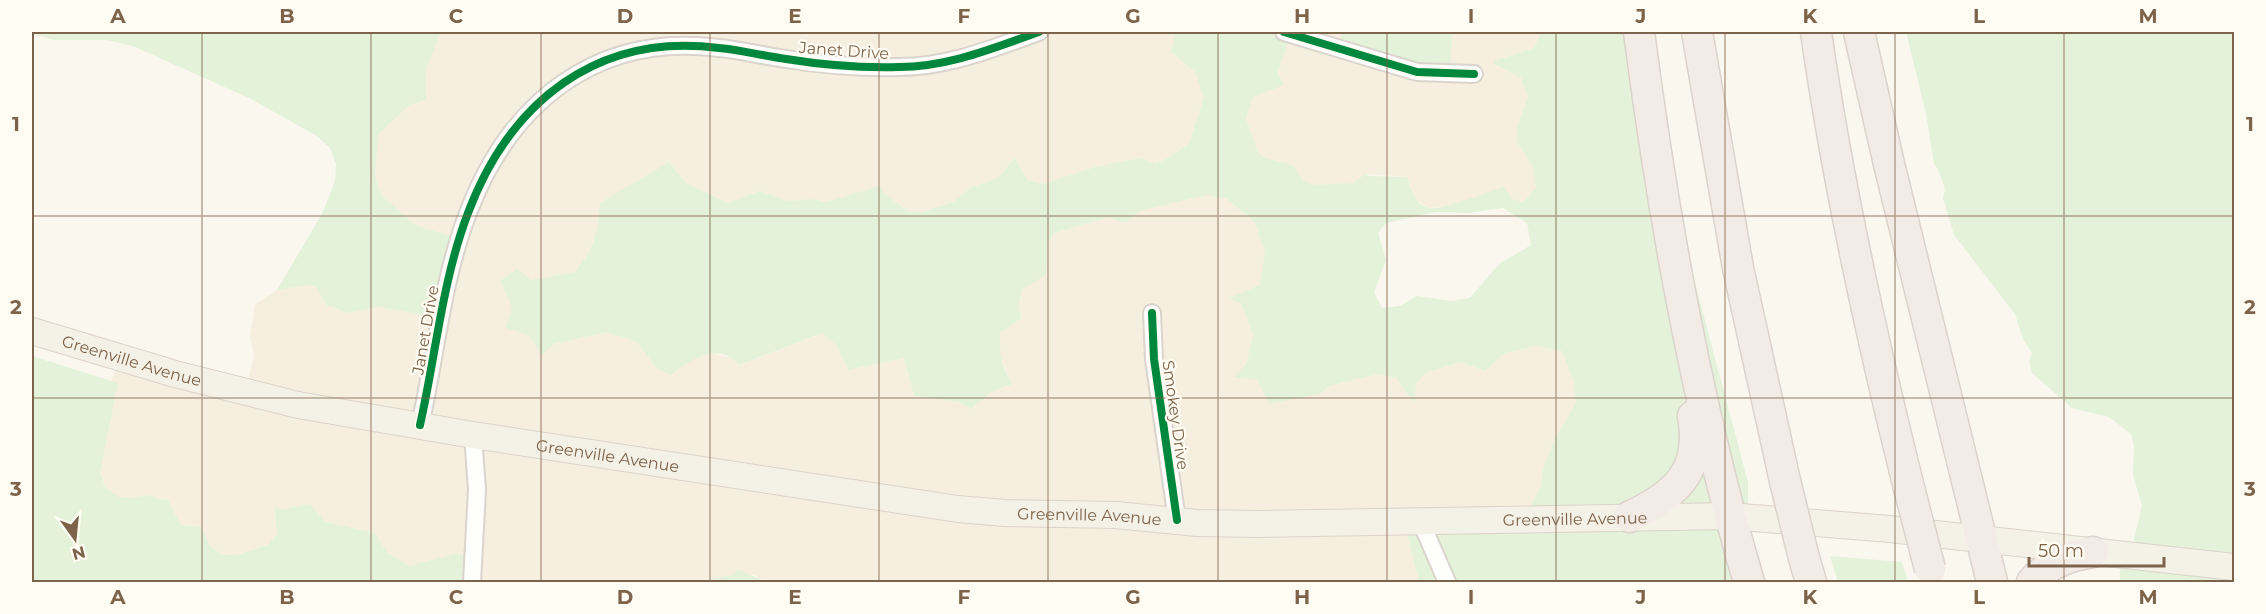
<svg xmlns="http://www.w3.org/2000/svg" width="2266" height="614" font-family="Montserrat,sans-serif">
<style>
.residential{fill:#f6efdf}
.green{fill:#e3f2d9;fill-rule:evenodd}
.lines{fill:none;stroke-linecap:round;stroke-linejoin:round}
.street-casing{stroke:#dad4cd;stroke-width:20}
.primary-casing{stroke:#dcd3cb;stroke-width:28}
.highway-casing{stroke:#dcd3cb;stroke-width:33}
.street{stroke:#fefefd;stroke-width:16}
.primary{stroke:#f4f1e6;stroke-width:26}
.highway{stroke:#f3ece6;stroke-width:30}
.highway-bridge-casing{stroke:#dcd3cb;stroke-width:33;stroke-linecap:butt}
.highway-bridge{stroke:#f3ece6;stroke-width:30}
.cycleway-casing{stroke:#fffcf3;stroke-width:11}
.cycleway{stroke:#00873e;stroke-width:8}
.grid{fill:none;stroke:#7d634a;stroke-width:1.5;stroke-opacity:0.55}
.labels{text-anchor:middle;stroke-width:4.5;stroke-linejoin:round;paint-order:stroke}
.street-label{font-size:16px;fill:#7d634a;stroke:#fffcf3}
.neatline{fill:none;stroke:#7d634a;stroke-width:2}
.grid-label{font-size:20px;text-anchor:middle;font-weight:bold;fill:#7d634a}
</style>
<rect width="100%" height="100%" fill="#faf7ef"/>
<!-- residential -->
<path class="residential" d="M 441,32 L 1175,32 L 1171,52 L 1195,72 L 1205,97 L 1189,143 L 1170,157 L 1155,164 L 1141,158 L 1095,167 L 1043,184 L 1027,180 L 1015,158 L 998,178 L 972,187 L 953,202 L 922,212 L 907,211 L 884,193 L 879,187 L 826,202 L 813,199 L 788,201 L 760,191 L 728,203 L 686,183 L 669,162 L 601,203 L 597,237 L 591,251 L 575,272 L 531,280 L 529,335 L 554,344 L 607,332 L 637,342 L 656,368 L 671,375 L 690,360 L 710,353 L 733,358 L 740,365 L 823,333 L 837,346 L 848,370 L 904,358 L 914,396 L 959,402 L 971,409 L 993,391 L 1013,384 L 1008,377 L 999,349 L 1000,333 L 1021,318 L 1019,304 L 1022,289 L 1047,244 L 1055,233 L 1108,217 L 1126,223 L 1139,211 L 1207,195 L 1227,199 L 1255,222 L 1265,253 L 1260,285 L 1241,303 L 1253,334 L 1247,363 L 1257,380 L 1320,394 L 1328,386 L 1379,374 L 1396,378 L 1414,402 L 1416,384 L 1424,373 L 1460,362 L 1485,371 L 1505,353 L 1536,346 L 1562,351 L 1574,382 L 1576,403 L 1554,440 L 1543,469 L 1541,487 L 1527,511 L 1407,534 L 1419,582 L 768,582 L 754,575 L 733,575 L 697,582 L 656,582 L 653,580 L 652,582 L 472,582 L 455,554 L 409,566 L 387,552 L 375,533 L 326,522 L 310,504 L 285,509 L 277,534 L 268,545 L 237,555 L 222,555 L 209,545 L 202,527 L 181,525 L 168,500 L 157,499 L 149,495 L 130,498 L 117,497 L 105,487 L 94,449 L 99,434 L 110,426 L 105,400 L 119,359 L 245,393 L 254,356 L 250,336 L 255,304 L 277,290 L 309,285 L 317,288 L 327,306 L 339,309 L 346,313 L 379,307 L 436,317 L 453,237 L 417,226 L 382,196 L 375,177 L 378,135 L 408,106 L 426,99 L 426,68 Z
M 1291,32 L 1342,32 L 1340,40 L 1451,65 L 1452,32 L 1541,32 L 1534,48 L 1497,60 L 1521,78 L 1528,97 L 1517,128 L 1516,141 L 1533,166 L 1536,188 L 1523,202 L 1512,199 L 1428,208 L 1415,198 L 1407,177 L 1365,174 L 1353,183 L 1314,185 L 1302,180 L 1293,165 L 1265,158 L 1258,153 L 1246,118 L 1253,97 L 1278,73 Z"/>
<!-- green -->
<path class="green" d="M 32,32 L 441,32 L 426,68 L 426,99 L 408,106 L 378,135 L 375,177 L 382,196 L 417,226 L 454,237 L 436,317 L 379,307 L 346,313 L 339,309 L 327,306 L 317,288 L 309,285 L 277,290 L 323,212 L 335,181 L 336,164 L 330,148 L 317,136 L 251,99 L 133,46 L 107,40 L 54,40 L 32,34 Z
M 1175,32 L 1291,32 L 1278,73 L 1284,85 L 1253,97 L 1246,118 L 1258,153 L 1265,158 L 1293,165 L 1302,180 L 1314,185 L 1353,183 L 1365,174 L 1369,176 L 1407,177 C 1411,188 1415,204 1428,208 C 1440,211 1489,192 1503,187 L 1512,199 L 1523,202 L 1536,188 L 1533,166 L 1516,141 L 1517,128 L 1528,97 L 1521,78 L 1493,63 L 1497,60 L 1534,48 L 1541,32 L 1652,32 L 1653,52 L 1666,105 L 1665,129 L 1688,257 L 1748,482 L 1748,528 L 1762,582 L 1419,582 L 1407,534 L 1527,511 L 1541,487 L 1543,469 L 1554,440 L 1576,403 L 1574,382 L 1562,351 L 1536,346 L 1505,353 L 1485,371 L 1460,362 L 1425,373 L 1416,384 L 1414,403 L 1396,378 L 1379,374 L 1328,386 L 1320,394 L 1269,404 L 1257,380 L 1234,377 L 1247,363 L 1253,334 L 1241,303 L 1229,298 L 1260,285 L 1265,253 L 1255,222 L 1227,199 L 1207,195 L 1139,211 L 1126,223 L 1108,217 L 1055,233 L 1047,244 L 1046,275 L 1022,289 L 1019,304 L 1021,318 L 1000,333 C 999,351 1002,370 1013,384 L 993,391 L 971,409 L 959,402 L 914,396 L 904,358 L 848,370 L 837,346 L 822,333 L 739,365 C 718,341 691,359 671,375 L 656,368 L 637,342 L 607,332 L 554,344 L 542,355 L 529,335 L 506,328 L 512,307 L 500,281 L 517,269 L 531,280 L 575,272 C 596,245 597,237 600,203 L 669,162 L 686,183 L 728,203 L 760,191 L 788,201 L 813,199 L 826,202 L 880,186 L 884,193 L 907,211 L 922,212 L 953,202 L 972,187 L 998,178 L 1015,158 L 1027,180 L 1043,184 L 1095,167 L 1141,158 L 1155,164 L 1170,157 L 1189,143 L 1204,97 L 1195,72 L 1171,52 ZM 1503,208 L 1527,223 L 1531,245 L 1499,264 L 1470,298 L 1451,301 L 1417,296 L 1400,306 L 1382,308 L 1374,292 L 1386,260 L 1378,233 L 1386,223 L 1436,212 L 1469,213 Z
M 1342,32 L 1452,32 L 1451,65 L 1422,65 L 1341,44 L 1340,40 Z
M 1906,32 L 2234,32 L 2234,582 L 2120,582 L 2120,545 L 2133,543 L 2142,506 L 2133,475 L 2134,446 L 2131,434 L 2109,417 L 2072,408 L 2032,373 L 2029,362 L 2032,353 L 2023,339 L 2015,314 L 1954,235 L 1943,198 L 1945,189 L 1938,169 L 1934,164 L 1926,114 Z
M 32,356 L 118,383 L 100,471 L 105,487 L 118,497 L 130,498 L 149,495 L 157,499 L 168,500 L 181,525 L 202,527 L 209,545 L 222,555 L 237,555 L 268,545 L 277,534 L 275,508 L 285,509 L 310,504 L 326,522 L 375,533 L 387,552 L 409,566 L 455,554 L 473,558 L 472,582 L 32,582 Z
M 1830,556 L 1902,562 L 1908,582 L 1838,582 Z
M 738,570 L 768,582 L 697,582 L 733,575 Z"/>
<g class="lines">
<!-- street casing -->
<g class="street-casing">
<path id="street" d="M 1284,32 L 1417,72 L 1474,74
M 1152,313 L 1154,359 L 1177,520
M 420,425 C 436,354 442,281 468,213 C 510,102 597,32 719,48 C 741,50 764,56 786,59 C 823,65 862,68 899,67 C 949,67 993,48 1039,32
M 1421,522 L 1447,582
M 472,582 L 477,490 L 473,435"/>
</g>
<!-- primary casing -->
<g class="primary-casing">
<g id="primary">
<path id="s1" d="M 32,331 L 175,374 L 298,405 L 473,435 L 958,509 L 1005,513 L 1116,515 L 1197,523 L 1261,524 L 1729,516 L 1890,529 L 2234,567"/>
</g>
</g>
<!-- highway casing -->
<g class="highway-casing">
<path id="highway" d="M 1639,32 C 1663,217 1696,403 1749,582
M 1697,32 L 1738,268 L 1785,481
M 1816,32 C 1838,187 1872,340 1910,492
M 1859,32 L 1889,164 L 1992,582
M 1629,517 C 1676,495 1703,471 1693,416
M 1804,558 L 1811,582
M 2032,582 C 2048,563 2069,556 2093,552"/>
</g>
<!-- street -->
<use href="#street" class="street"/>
<!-- primary -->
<use href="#primary" class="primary"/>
<!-- highway -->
<use href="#highway" class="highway"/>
<!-- highway-bridge casing -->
<g class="highway-bridge-casing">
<path id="highway-bridge" d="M 1785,481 L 1804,558
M 1910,492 L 1930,569"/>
</g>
<!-- highway-bridge -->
<use href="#highway-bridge" class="highway-bridge"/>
<!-- cycleway casing -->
<g class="cycleway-casing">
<path id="cycleway" d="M 1284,32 L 1417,72 L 1474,74
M 1152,313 L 1154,359 L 1177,520
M 420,425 C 436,354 442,281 468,213 C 510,102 597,32 719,48 C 741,50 764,56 786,59 C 823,65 862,68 899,67 C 949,67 993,48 1039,32"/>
</g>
<!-- cycleway -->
<use href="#cycleway" class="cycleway"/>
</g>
<!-- grid -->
<path class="grid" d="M 202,32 L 202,582M 371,32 L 371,582M 541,32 L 541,582M 710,32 L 710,582M 879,32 L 879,582M 1048,32 L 1048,582M 1218,32 L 1218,582M 1387,32 L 1387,582M 1556,32 L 1556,582M 1725,32 L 1725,582M 1895,32 L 1895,582M 2064,32 L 2064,582M 32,216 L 2234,216M 32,398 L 2234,398"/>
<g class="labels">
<!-- street labels -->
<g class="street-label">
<text transform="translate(844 50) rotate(4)" y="6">Janet Drive</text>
<text transform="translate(425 330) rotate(-80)" y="6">Janet Drive</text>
<text dy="6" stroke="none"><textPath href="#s1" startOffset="104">Greenville Avenue</textPath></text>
<text transform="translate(1176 415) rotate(82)" y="6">Smokey Drive</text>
<text dy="6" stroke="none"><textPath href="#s1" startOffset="590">Greenville Avenue</textPath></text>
<text dy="6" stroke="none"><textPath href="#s1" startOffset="1076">Greenville Avenue</textPath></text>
<text dy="6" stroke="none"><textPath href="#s1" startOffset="1562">Greenville Avenue</textPath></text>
</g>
</g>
<!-- border -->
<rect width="2266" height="614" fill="none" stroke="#fffcf3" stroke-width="66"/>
<!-- north arrow -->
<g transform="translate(75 539) rotate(165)" stroke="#fffcf3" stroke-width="4.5" paint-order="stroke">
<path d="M0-4.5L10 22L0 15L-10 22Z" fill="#7d634a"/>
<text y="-9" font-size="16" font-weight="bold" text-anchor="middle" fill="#7d634a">N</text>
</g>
<!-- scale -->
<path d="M2029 557v9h135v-9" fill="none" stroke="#7d634a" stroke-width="3"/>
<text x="2038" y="557" font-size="18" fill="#7d634a" stroke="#fffcf3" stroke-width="4.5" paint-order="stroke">50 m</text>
<rect x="33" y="33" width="2200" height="548" class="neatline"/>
<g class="grid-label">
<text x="118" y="23">A</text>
<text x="287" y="23">B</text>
<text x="456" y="23">C</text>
<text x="625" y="23">D</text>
<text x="795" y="23">E</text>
<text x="964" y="23">F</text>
<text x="1133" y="23">G</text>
<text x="1302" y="23">H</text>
<text x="1471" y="23">I</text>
<text x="1641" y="23">J</text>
<text x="1810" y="23">K</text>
<text x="1979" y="23">L</text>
<text x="2148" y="23">M</text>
<text x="16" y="131">1</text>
<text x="2250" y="131">1</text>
<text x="16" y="314">2</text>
<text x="2250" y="314">2</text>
<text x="16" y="496">3</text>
<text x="2250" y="496">3</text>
<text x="118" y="604">A</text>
<text x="287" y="604">B</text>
<text x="456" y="604">C</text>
<text x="625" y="604">D</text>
<text x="795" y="604">E</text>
<text x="964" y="604">F</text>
<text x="1133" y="604">G</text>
<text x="1302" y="604">H</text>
<text x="1471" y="604">I</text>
<text x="1641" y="604">J</text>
<text x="1810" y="604">K</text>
<text x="1979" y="604">L</text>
<text x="2148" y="604">M</text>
</g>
</svg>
